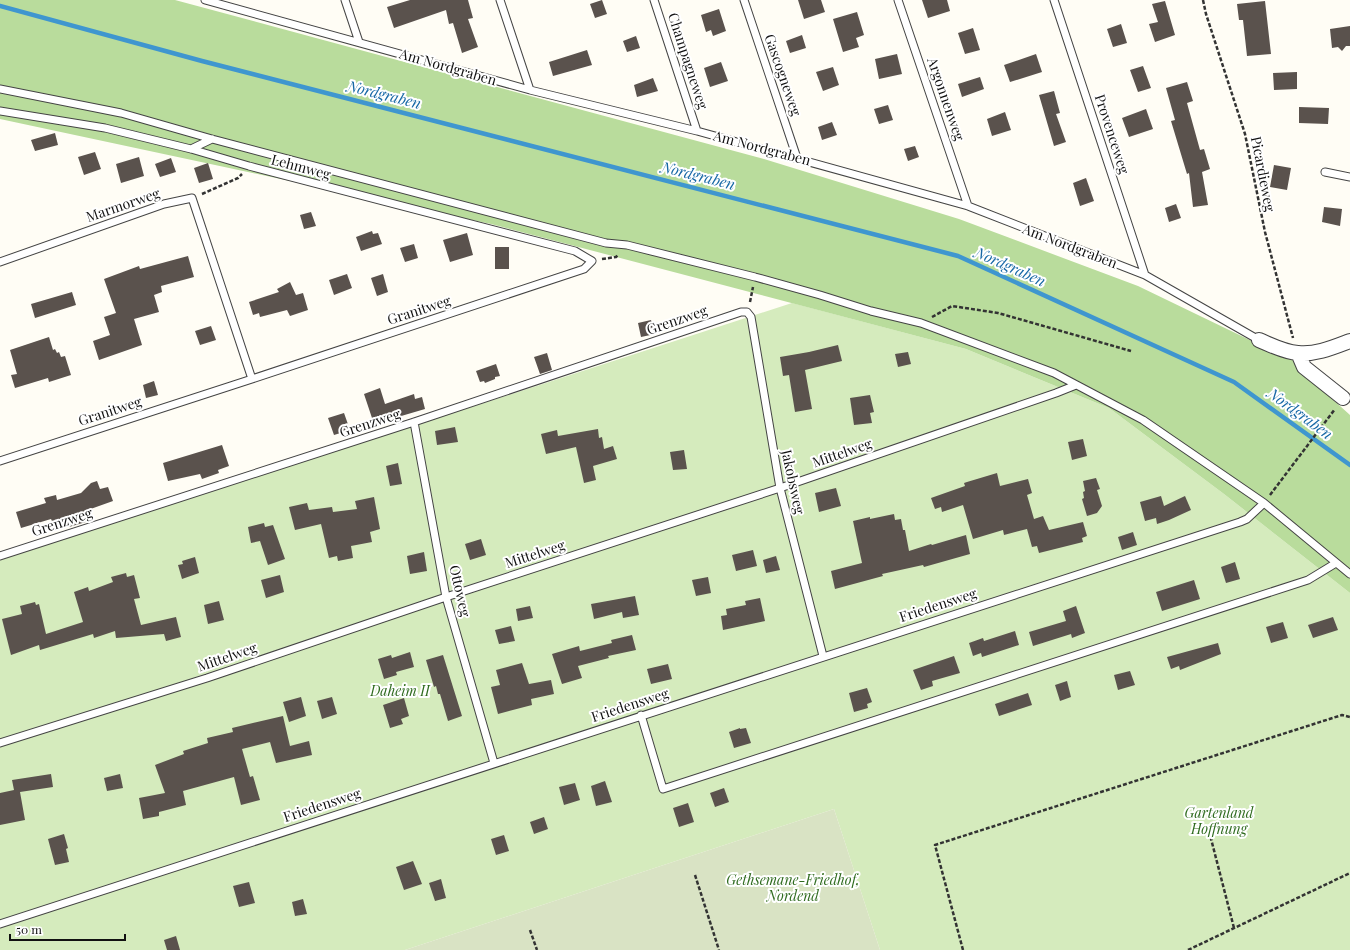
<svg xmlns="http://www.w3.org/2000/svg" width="1350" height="950" font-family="'Playfair Display',serif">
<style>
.green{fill:#d5ebbd}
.forest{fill:#b9dc9c}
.cemetery{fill:#d9e3c4}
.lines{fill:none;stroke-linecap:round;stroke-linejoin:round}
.stream{stroke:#3f96cf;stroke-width:4.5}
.building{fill:#5a524d}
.service-casing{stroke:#444;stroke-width:9}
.minor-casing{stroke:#444;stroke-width:16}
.path{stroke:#333;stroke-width:2.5;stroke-dasharray:4 2;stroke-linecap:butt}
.service{stroke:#fff;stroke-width:7}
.minor{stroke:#fff;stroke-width:14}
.labels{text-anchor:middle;stroke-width:4;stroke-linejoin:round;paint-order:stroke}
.street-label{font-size:14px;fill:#111;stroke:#fff}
.park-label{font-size:14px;font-style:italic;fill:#2f6b1f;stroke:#fff}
.water-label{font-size:15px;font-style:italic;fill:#1768a6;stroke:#fff}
</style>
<rect width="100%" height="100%" fill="#fffdf5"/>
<!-- green -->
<path class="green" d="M 792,303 L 966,349 L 1109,408 L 1224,494 L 1350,593 L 1350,950 L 880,950 L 834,809 L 405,950 L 0,950 L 0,560 Z"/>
<!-- forest -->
<path class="forest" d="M 0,0 L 175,0 L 764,159 L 959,219 L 1138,286 L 1256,343 L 1293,357 L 1309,378 L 1350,415 L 1350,593 L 1224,494 L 1109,408 L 966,349 L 491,224 L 0,119 Z"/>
<!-- cemetery -->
<path class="cemetery" d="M 834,809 L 880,950 L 405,950 Z"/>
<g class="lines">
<!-- stream -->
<path class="stream" d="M 0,6 L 202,61 L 958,256 L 1234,382 L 1350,465"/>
</g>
<!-- building -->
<path class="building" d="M 410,0 L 468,0 L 473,18 L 468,19 L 478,47 L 462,53 L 453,23 L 449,24 L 446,10 L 394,28 L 387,7 Z
M 602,0 L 607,14 L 595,18 L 590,4 Z
M 798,0 L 821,0 L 825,12 L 804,19 Z
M 922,0 L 947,0 L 950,11 L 928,18 Z
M 1165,1 L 1175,35 L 1155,42 L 1149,24 L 1158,22 L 1152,4 Z
M 1265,1 L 1271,54 L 1247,56 L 1243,20 L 1239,20 L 1237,4 Z
M 719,9 L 726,31 L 713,36 L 711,30 L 706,32 L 701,15 Z
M 857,12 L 864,35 L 856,38 L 859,47 L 843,52 L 833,19 Z
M 1121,24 L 1127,43 L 1113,47 L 1107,29 Z
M 1350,26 L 1350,46 L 1346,46 L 1342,51 L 1338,47 L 1332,48 L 1330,29 Z
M 973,28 L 980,50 L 965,54 L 958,33 Z
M 802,35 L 806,48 L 790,53 L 786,41 Z
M 636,36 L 640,48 L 627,52 L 623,41 Z
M 587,50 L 592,65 L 553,76 L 549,62 Z
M 897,54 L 902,74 L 879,79 L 875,59 Z
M 1036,54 L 1042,72 L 1010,82 L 1004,65 Z
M 721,62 L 728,81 L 710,87 L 704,68 Z
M 1143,66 L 1151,88 L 1138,92 L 1130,70 Z
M 833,67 L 839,85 L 823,91 L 816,72 Z
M 1297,72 L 1297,89 L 1274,90 L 1273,73 Z
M 980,77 L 984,89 L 962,97 L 958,84 Z
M 653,78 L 658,91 L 637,97 L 634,85 Z
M 1187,82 L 1193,101 L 1187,103 L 1200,150 L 1204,149 L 1210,169 L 1202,172 L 1208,205 L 1193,207 L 1189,173 L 1187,174 L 1171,121 L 1175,120 L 1166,88 Z
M 1054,91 L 1060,113 L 1056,114 L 1066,142 L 1054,146 L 1039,95 Z
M 888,105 L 893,120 L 879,124 L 874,109 Z
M 1299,107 L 1329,108 L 1328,124 L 1299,123 Z
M 1146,109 L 1153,129 L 1129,137 L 1122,118 Z
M 1005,112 L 1011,130 L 992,136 L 987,119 Z
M 832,122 L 837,135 L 822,140 L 818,127 Z
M 55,133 L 58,145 L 35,151 L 31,140 Z
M 915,146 L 919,157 L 908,161 L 904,149 Z
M 95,152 L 101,169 L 84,175 L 78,157 Z
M 139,157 L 144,176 L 121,183 L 116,164 Z
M 171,158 L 176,172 L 160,177 L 155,164 Z
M 208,163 L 213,179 L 199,183 L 194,168 Z
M 1274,165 L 1291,168 L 1287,190 L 1270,187 Z
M 1086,178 L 1094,201 L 1080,206 L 1073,183 Z
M 1176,204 L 1181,218 L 1169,222 L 1165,208 Z
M 1324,207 L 1342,209 L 1340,226 L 1322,222 Z
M 311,212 L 316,226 L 304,229 L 300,215 Z
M 372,231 L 373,234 L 378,233 L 382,244 L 361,251 L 356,237 Z
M 467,233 L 473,255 L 450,262 L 443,240 Z
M 414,244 L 418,258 L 405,262 L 400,248 Z
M 495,247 L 509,247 L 509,269 L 495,269 Z
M 188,256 L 194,277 L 161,286 L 162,292 L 154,295 L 159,312 L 134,319 L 142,345 L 99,360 L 93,341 L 110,335 L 104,317 L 116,313 L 104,279 L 139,266 L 140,269 Z
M 347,274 L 352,288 L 334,295 L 329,280 Z
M 383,274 L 388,292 L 377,296 L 371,278 Z
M 290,282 L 296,295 L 303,293 L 308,310 L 290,316 L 287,310 L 260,317 L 259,313 L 253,315 L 249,302 L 279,292 L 277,289 Z
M 72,292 L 76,305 L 35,318 L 31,304 Z
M 651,320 L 655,334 L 641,337 L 638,323 Z
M 211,326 L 216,340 L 200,345 L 195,331 Z
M 49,337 L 53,350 L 55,349 L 57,353 L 59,352 L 61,357 L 65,356 L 71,375 L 49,382 L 48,378 L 15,388 L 11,375 L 17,374 L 10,350 Z
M 838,345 L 842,361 L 805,370 L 812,409 L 795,412 L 789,375 L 783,376 L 780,357 L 809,352 Z
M 908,352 L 911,364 L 898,367 L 895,354 Z
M 547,353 L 552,370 L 540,374 L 534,357 Z
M 496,364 L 500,376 L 495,377 L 495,379 L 485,383 L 484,381 L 480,382 L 476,371 Z
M 154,381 L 158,395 L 146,398 L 143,385 Z
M 380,388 L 385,404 L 414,394 L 415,399 L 422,397 L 425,409 L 374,424 L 364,394 Z
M 870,395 L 874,412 L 870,413 L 872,423 L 854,425 L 850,398 Z
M 344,413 L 350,430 L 334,435 L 328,418 Z
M 455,427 L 458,442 L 437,445 L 435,431 Z
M 598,429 L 599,438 L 602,437 L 604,449 L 613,446 L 617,459 L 593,466 L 596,480 L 584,483 L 576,447 L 546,454 L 541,434 L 557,430 L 558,436 Z
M 1083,439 L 1087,456 L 1072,460 L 1068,442 Z
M 222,445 L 229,466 L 218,470 L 219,473 L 202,479 L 200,474 L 168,481 L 163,463 Z
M 684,450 L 687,469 L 673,470 L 670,452 Z
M 398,463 L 402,484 L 390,486 L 386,466 Z
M 997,473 L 1000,486 L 1028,479 L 1032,493 L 1027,495 L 1034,519 L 1043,516 L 1049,530 L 1083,522 L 1087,536 L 1082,538 L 1083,542 L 1039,553 L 1037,546 L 1032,547 L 1027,529 L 1004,535 L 1003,530 L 973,539 L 963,505 L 942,512 L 941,507 L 935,509 L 931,498 L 965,486 L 964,483 L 967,482 Z
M 1096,478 L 1100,489 L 1097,490 L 1102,506 L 1097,513 L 1087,516 L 1082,499 L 1084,498 L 1083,492 L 1085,491 L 1083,481 Z
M 97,481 L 100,489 L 108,487 L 113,501 L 85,511 L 89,521 L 69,527 L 66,519 L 53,523 L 51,519 L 21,528 L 16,512 L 46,503 L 44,498 L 56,495 L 57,500 L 81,493 L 91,483 Z
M 836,488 L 841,506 L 819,512 L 815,493 Z
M 1161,496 L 1164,506 L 1185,496 L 1191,510 L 1169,520 L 1157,524 L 1156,518 L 1145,521 L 1140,502 Z
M 374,497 L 380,529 L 370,532 L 372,542 L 351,546 L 353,558 L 338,561 L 337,556 L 329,558 L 321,524 L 295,530 L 289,507 L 307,503 L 309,510 L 332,507 L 333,512 L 357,509 L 355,501 Z
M 894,514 L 895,520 L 901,519 L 903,530 L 905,530 L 909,551 L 931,544 L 932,545 L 966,535 L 970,554 L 924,567 L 923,565 L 882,574 L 883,576 L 835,589 L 831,571 L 862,563 L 853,521 L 870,517 L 870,519 Z
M 264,523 L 265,527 L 273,525 L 285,559 L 268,565 L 260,541 L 251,543 L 248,527 Z
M 1133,532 L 1137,545 L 1122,550 L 1118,537 Z
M 481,539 L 486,555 L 470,560 L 465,544 Z
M 753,550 L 757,566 L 736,571 L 732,555 Z
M 424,552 L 427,571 L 410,574 L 407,556 Z
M 776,556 L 780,570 L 766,573 L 763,560 Z
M 195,557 L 199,573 L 182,579 L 178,565 L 183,564 L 182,561 Z
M 1235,562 L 1240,579 L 1226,583 L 1221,567 Z
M 126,573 L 127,577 L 134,575 L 140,598 L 134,599 L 141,625 L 176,617 L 181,637 L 166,641 L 164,634 L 116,638 L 115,631 L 94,638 L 93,634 L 40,650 L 39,645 L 11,655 L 2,619 L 22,614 L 20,606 L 35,602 L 36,605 L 39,604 L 46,634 L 83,622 L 74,592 L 88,587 L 89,591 L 113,582 L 111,577 Z
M 280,575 L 284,592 L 266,598 L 261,580 Z
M 708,577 L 711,593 L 696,596 L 692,580 Z
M 1194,580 L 1200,599 L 1162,611 L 1156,592 Z
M 635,596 L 639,615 L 623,618 L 622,612 L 594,619 L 591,604 Z
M 760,598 L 765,621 L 723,630 L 721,616 L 727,615 L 726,609 L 746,605 L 745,601 Z
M 219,601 L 224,620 L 208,624 L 204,605 Z
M 530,606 L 533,618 L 518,621 L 516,609 Z
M 1076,606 L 1085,633 L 1072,638 L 1071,634 L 1033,646 L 1029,632 L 1066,621 L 1063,611 Z
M 1333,617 L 1338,630 L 1313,638 L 1308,625 Z
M 1283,622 L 1288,638 L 1271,643 L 1266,627 Z
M 511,626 L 515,641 L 499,644 L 495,630 Z
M 1015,631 L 1019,645 L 982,657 L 981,653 L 973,656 L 969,643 L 983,638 L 984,641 Z
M 632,635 L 636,650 L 608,656 L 609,658 L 578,666 L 582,678 L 562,684 L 552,654 L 579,646 L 580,651 L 612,643 L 611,640 Z
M 1218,643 L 1221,654 L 1180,670 L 1179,666 L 1171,669 L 1167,657 Z
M 410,652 L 414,667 L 396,672 L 397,675 L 384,679 L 378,659 L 391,655 L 392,658 Z
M 443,655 L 462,716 L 448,721 L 440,694 L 438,694 L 436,686 L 434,687 L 426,660 Z
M 954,656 L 960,673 L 932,681 L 933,686 L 921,690 L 913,670 Z
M 522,663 L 529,684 L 551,680 L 554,694 L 531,699 L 532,705 L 498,714 L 491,687 L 500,685 L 496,670 Z
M 668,664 L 672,679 L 651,684 L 647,669 Z
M 1130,671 L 1135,685 L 1118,690 L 1114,675 Z
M 1067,681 L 1071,697 L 1060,701 L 1055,685 Z
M 867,688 L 872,702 L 867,704 L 868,708 L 854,712 L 849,693 Z
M 1028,693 L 1032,705 L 999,716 L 995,704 Z
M 301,697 L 306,716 L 289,722 L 283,702 Z
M 332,697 L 337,714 L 322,719 L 317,701 Z
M 404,698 L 409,716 L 401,719 L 403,724 L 390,728 L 383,705 Z
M 283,716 L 290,746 L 309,741 L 312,755 L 276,763 L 270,742 L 242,749 L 250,777 L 253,776 L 260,800 L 241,805 L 234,777 L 183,791 L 186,805 L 159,812 L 159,816 L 143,819 L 139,798 L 165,793 L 155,765 L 184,754 L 183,751 L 208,743 L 207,738 L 233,732 L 232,728 Z
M 740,728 L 740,729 L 746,728 L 751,743 L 734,748 L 729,732 Z
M 51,774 L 53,787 L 20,792 L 25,820 L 0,825 L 0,793 L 14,790 L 12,780 Z
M 120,774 L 123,788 L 107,791 L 104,778 Z
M 605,781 L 612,802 L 596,806 L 591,786 Z
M 575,783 L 580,800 L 564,805 L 559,787 Z
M 724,788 L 729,802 L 715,807 L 710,793 Z
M 688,803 L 694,822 L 679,827 L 673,808 Z
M 544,817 L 548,829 L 534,834 L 530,822 Z
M 64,834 L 68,848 L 66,849 L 69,862 L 55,865 L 48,839 Z
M 504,835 L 509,851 L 496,855 L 491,839 Z
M 413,861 L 422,884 L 404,890 L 396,867 Z
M 441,879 L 446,898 L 435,901 L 429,883 Z
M 249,882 L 255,903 L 239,907 L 233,886 Z
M 303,899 L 307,914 L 295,916 L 292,902 Z
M 176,936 L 180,950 L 167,950 L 164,940 Z"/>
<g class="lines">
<!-- service casing -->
<g class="service-casing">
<path id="service" d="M 205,0 L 530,90 L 697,131 L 968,206 L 1145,275 L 1259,340
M 345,0 L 359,42
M 500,0 L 530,90
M 654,0 L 697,131
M 744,0 L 797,158
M 898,0 L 968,206
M 1054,0 L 1145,275
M 0,89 L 121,113 L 212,139 L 606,243 L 627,245 L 755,277 L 820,295 L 871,311 L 921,323 L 1054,373 L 1143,420 L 1264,503 L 1350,574
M 0,111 L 105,128 L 191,149 L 249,166 L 575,251 L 592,261 L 584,269 L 252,379 L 0,461
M 191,149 L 212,139
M 1325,172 L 1350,177
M 0,262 L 164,204 L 192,198 L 252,379
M 414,422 L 446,597 L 494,763
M 0,556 L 414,422 L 741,312 L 747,312 L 751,317 L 780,488 L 823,656
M 641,715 L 663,789 L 1308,580 L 1336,563
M 0,743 L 207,678 L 446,597 L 780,488 L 1056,393 L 1076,385
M 0,924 L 1240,522 L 1247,519 L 1264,503"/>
</g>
<!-- minor casing -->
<g class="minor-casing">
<path id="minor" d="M 1259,340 C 1271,345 1284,352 1298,353 C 1316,355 1334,347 1350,341
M 1298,353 L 1304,367 L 1343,398"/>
</g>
<!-- path -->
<path class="path" d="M 1203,0 L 1206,14 L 1245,134 L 1265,232 L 1293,338
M 202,194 L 238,178 L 242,174
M 602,259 L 616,257 L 618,255
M 750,302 L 753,287
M 932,317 L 952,306 L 998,313 L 1131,351
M 1270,495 L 1335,409
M 1209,831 L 1234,928
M 695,875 L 719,950
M 530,930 L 537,950
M 963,950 L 935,845 L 1342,715 L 1350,717
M 1188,950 L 1350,873"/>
<!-- service -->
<use href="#service" class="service"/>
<!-- minor -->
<use href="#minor" class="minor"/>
</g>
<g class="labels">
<!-- street labels -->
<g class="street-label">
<text transform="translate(688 61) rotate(72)" y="5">Champagneweg</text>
<text transform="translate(448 67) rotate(16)" y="5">Am Nordgraben</text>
<text transform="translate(783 75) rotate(71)" y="5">Gascogneweg</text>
<text transform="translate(946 99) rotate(71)" y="5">Argonnenweg</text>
<text transform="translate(1112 134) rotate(72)" y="5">Provenceweg</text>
<text transform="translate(762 148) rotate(15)" y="5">Am Nordgraben</text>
<text transform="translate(301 167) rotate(15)" y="5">Lehmweg</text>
<text transform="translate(1263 174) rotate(79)" y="5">Picardieweg</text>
<text transform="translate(123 205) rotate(-19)" y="5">Marmorweg</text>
<text transform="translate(1070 246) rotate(21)" y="5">Am Nordgraben</text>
<text transform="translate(419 310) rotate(-18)" y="5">Granitweg</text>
<text transform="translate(677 320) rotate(-19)" y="5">Grenzweg</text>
<text transform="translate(110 411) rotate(-18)" y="5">Granitweg</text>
<text transform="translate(370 423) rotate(-18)" y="5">Grenzweg</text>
<text transform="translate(842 453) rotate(-19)" y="5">Mittelweg</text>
<text transform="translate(793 482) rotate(78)" y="5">Jakobsweg</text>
<text transform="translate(62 522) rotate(-18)" y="5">Grenzweg</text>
<text transform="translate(535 554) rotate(-18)" y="5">Mittelweg</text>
<text transform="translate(460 591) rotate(77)" y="5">Ottoweg</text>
<text transform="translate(938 605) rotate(-18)" y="5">Friedensweg</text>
<text transform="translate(227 657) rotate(-19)" y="5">Mittelweg</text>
<text transform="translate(630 705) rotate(-18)" y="5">Friedensweg</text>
<text transform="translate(322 805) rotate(-18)" y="5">Friedensweg</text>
</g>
<!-- park labels -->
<g class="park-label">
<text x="400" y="696">Daheim II</text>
<text x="1219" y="818">Gartenland<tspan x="1219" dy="16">Hoffnung</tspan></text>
<text x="793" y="885">Gethsemane-Friedhof,<tspan x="793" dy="16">Nordend</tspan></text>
</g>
<!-- water labels -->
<g class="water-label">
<text transform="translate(384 95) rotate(14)" y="5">Nordgraben</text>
<text transform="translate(698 176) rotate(14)" y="5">Nordgraben</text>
<text transform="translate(1010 267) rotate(24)" y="5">Nordgraben</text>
<text transform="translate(1300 414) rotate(36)" y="5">Nordgraben</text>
</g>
</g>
<!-- scale -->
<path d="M10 934v6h115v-6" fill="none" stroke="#111111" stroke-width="2"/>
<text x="16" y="934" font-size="12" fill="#111111" stroke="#ffffff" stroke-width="3" paint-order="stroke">50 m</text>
</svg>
